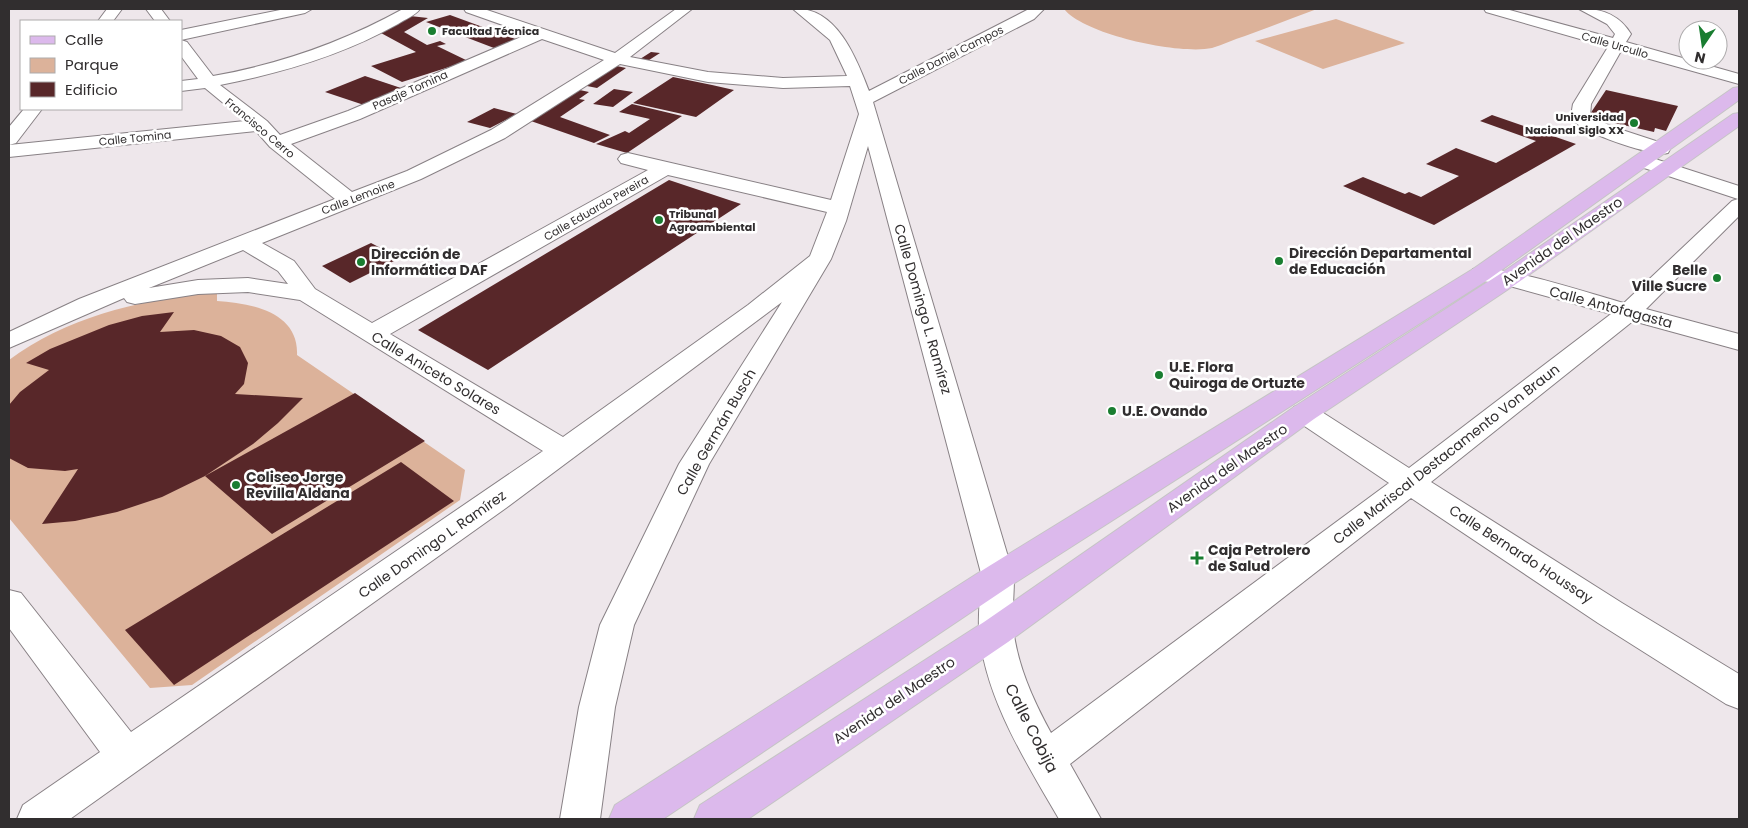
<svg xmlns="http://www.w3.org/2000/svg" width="1748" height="828" font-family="Poppins,sans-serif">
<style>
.green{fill:#dcb29a}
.building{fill:#582729}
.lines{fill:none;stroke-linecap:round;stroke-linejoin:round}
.street-casing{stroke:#888185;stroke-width:2}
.primary-casing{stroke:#c5c4c5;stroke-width:2}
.street{fill:#fff;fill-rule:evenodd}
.primary{fill:#dcb9ec;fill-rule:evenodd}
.poi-dot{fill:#197d30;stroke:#fff;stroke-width:2}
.labels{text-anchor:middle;stroke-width:5;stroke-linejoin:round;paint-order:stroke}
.far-poi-label{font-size:11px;font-weight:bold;fill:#312e2f;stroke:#fff;text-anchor:start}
.far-street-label{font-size:11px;fill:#312e2f;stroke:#fff}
.street-label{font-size:14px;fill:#312e2f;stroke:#fff}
.poi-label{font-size:14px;font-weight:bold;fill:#312e2f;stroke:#fff;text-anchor:start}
.near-street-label{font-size:16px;fill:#312e2f;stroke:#fff}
</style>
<rect width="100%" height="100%" fill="#eee7eb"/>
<!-- green -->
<path class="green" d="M 1064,9 L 1317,9 C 1293,18 1269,27 1245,36 C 1234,39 1223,45 1212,48 C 1180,55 1085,35 1064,9 Z
M 1336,19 L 1405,43 L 1323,69 L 1255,41 Z
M 205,293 L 217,293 L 217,301 C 251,303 299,312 297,355 L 465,470 L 460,500 L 192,685 L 150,688 L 9,518 L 9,360 C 65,318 136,301 205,293 Z"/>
<!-- building -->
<path class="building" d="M 450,15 L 518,40 L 494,48 L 426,22 Z
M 410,16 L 428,18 L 404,32 L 427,45 L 440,41 L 446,44 L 437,46 L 468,61 L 402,82 L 371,66 L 416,52 L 381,33 Z
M 651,52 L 660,53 L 646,62 L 637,61 Z
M 612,65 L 626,68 L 597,88 L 582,85 Z
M 365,76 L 404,89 L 364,105 L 325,92 Z
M 673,77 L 712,85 L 734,90 L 696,117 L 633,103 Z
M 575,89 L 589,92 L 579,99 L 585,100 L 560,117 L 610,135 L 594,143 L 528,120 Z
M 614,89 L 633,92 L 613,107 L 593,104 Z
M 1606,90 L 1678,106 L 1666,131 L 1655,128 L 1654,132 L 1588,117 Z
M 632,104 L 682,116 L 627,153 L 596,144 L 625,131 L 629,133 L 650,119 L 619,112 Z
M 494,108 L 517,114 L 490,128 L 467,122 Z
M 1492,115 L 1576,144 L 1434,225 L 1343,186 L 1363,177 L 1405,194 L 1409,192 L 1421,197 L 1459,176 L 1426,164 L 1456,148 L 1496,163 L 1536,141 L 1480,121 Z
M 669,180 L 741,204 L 488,370 L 418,330 Z
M 371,243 L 400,258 L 350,283 L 322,266 Z
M 174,312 L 160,332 L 194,330 L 221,336 L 240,347 L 248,363 L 244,384 L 235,394 L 303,398 L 278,423 L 253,444 L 205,476 L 162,497 L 117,512 L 75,521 L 42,524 L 78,469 L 65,471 L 28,468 L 9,458 L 9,405 L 20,392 L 49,370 L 26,363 L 50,349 L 109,325 L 142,316 Z
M 355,393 L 425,441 L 272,534 L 205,476 Z
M 401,462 L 454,501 L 174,685 L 125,630 Z"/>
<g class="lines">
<!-- street casing -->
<g class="street-casing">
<path id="street" d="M 107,9 L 122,9 L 113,21 L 98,21 Z
M 146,9 L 161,9 L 170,21 L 155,21 Z
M 285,9 L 312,9 L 305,13 L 181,40 L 181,30 Z
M 403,9 L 420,9 C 415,16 405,19 398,24 C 343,55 282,73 220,85 L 267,121 L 280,135 L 348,111 L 528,34 L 466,12 L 464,9 L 484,9 L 615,53 L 676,9 L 692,9 L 630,57 L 708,72 L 783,78 L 847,76 L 830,40 L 793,9 C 836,6 856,57 869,91 L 1029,9 L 1044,9 L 1034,19 L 873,102 L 1014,577 C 1014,594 1012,611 1013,627 C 1017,665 1033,700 1051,733 L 1389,483 L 1294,419 L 1290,413 L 1294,407 L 1304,404 L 1314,407 L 1409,468 L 1611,314 L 1506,285 L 1473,279 L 1469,274 L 1473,269 C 1498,263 1594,295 1624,303 L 1732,201 L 1738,199 L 1635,165 L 1632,161 L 1635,157 L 1649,157 L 1739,186 L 1739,216 L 1646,309 L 1739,334 L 1739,350 L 1633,321 L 1431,482 L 1622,603 L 1739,674 L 1739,709 L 1726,704 L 1598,623 L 1411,498 L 1070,764 L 1101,819 L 1059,819 C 1026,762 983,695 979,627 C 978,610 981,593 982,577 L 868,146 L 846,221 L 831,259 L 709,464 L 634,625 L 615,707 L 600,819 L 560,819 L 579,707 L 600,625 L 679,464 L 782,302 L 506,508 L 70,819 L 17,819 L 23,805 L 100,752 L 9,628 L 9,590 L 21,593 L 131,732 L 543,451 L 300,300 L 248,292 L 198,294 L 135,304 L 127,302 L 124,298 L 9,348 L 9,332 L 79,299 L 335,199 L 270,147 L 256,131 L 9,157 L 9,145 L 245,121 L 205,88 L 181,91 L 181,81 L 198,79 L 181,56 L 181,40 L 187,42 L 213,76 C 281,64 343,42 403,9 ZM 542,39 L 604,60 L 491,130 L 407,171 L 352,192 L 291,144 L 360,119 ZM 620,64 L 708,82 L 783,88 L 850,86 L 859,114 L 831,200 L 628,153 L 621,155 L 618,159 L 621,163 L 648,170 L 372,323 L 315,289 L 294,261 L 262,243 L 421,179 L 505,138 ZM 668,175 L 827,212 L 810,256 L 748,305 L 563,437 L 390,334 ZM 243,250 L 278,271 L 288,284 L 248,278 L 198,280 L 149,288 Z
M 1484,9 L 1506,9 L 1613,38 L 1615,34 L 1607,24 L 1579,9 C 1601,8 1619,14 1631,34 L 1626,42 L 1739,74 L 1739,84 L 1621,51 L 1591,104 L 1590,116 L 1613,127 L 1668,145 L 1670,149 L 1668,153 C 1653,157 1587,134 1575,122 C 1570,117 1572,110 1573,104 L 1608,47 L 1486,12 Z
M 24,109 L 42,109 L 16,143 L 9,145 L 9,127 Z"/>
</g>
<!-- primary casing -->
<g class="primary-casing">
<path id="primary" d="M 1739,87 L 1739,100 L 1489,279 L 1010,586 L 663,819 L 609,819 L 615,805 L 986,568 L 1473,269 L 1733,88 Z
M 1739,113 L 1739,126 L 1516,284 L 1314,419 L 1008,642 L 748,819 L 694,819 L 700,805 L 984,622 L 1294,407 L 1500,274 L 1733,114 Z"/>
</g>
<!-- street -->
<use href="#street" class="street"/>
<!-- primary -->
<use href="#primary" class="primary"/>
</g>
<!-- markers -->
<g class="poi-dot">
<circle cx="432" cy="31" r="5"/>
<circle cx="1634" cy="123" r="5"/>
<circle cx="659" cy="220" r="5"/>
<circle cx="1279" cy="261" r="5"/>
<circle cx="361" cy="262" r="5"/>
<circle cx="1717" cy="278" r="5"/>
<circle cx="1159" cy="375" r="5"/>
<circle cx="1112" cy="411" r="5"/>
<circle cx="236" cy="485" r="5"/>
<path d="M1194.5 550.5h5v5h5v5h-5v5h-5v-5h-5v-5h5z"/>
</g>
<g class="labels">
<!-- far-poi labels -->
<g class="far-poi-label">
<text x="442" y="35">Facultad Técnica</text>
<text x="1624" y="121" text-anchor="end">Universidad<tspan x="1624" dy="13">Nacional Siglo XX</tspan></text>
<text x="669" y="218">Tribunal<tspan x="669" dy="13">Agroambiental</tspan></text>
</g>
<!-- far-street labels -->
<g class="far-street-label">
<text transform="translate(1615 45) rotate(16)" y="4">Calle Urcullo</text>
<text transform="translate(951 55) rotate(-27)" y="4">Calle Daniel Campos</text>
<text transform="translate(410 90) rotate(-24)" y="4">Pasaje Tomina</text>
<text transform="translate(260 128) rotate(40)" y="4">Francisco Cerro</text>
<text transform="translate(135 138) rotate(-6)" y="4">Calle Tomina</text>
<text transform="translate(358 197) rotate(-21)" y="4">Calle Lemoine</text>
<text transform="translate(596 208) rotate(-30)" y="4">Calle Eduardo Pereira</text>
</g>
<!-- street labels -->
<g class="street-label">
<text transform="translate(1562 241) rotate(-35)" y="5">Avenida del Maestro</text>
<text transform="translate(1611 307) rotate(15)" y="5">Calle Antofagasta</text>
<text transform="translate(923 309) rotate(74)" y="5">Calle Domingo L. Ramírez</text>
<text transform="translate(436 373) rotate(31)" y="5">Calle Aniceto Solares</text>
<text transform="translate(716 432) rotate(-60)" y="5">Calle Germán Busch</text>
<text transform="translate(1446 454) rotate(-38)" y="5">Calle Mariscal Destacamento Von Braun</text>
<text transform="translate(1227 468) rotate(-35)" y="5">Avenida del Maestro</text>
<text transform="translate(432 544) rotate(-35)" y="5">Calle Domingo L. Ramírez</text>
<text transform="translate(1521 554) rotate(33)" y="5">Calle Bernardo Houssay</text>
<text transform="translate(894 700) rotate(-34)" y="5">Avenida del Maestro</text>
</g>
<!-- poi labels -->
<g class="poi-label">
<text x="1289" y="258">Dirección Departamental<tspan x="1289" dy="16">de Educación</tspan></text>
<text x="371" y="259">Dirección de<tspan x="371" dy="16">Informática DAF</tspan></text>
<text x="1707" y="275" text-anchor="end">Belle<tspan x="1707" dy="16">Ville Sucre</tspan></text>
<text x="1169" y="372">U.E. Flora<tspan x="1169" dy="16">Quiroga de Ortuzte</tspan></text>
<text x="1122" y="416">U.E. Ovando</text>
<text x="246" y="482">Coliseo Jorge<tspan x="246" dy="16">Revilla Aldana</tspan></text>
<text x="1208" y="555">Caja Petrolero<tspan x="1208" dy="16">de Salud</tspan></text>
</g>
<!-- near-street labels -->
<g class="near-street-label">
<text transform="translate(1032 728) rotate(63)" y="6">Calle Cobija</text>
</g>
</g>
<!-- border -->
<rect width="1748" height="828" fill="none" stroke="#312e2f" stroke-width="20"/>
<!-- legend -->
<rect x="20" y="20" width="162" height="90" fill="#ffffff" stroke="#adabac"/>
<rect x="30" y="36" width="25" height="8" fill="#dcb9ec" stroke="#adabac"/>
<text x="65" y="45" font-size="15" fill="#312e2f">Calle</text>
<rect x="30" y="58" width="25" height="15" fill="#dcb29a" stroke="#adabac"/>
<text x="65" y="70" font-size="15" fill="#312e2f">Parque</text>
<rect x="30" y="82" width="25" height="15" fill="#582729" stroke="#adabac"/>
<text x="65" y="95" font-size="15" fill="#312e2f">Edificio</text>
<!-- north arrow -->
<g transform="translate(1703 45) rotate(193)"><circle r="24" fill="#ffffff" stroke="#adabac"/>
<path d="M0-4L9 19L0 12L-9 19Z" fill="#197d30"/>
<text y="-8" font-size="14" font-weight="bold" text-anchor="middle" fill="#312e2f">N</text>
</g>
</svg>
